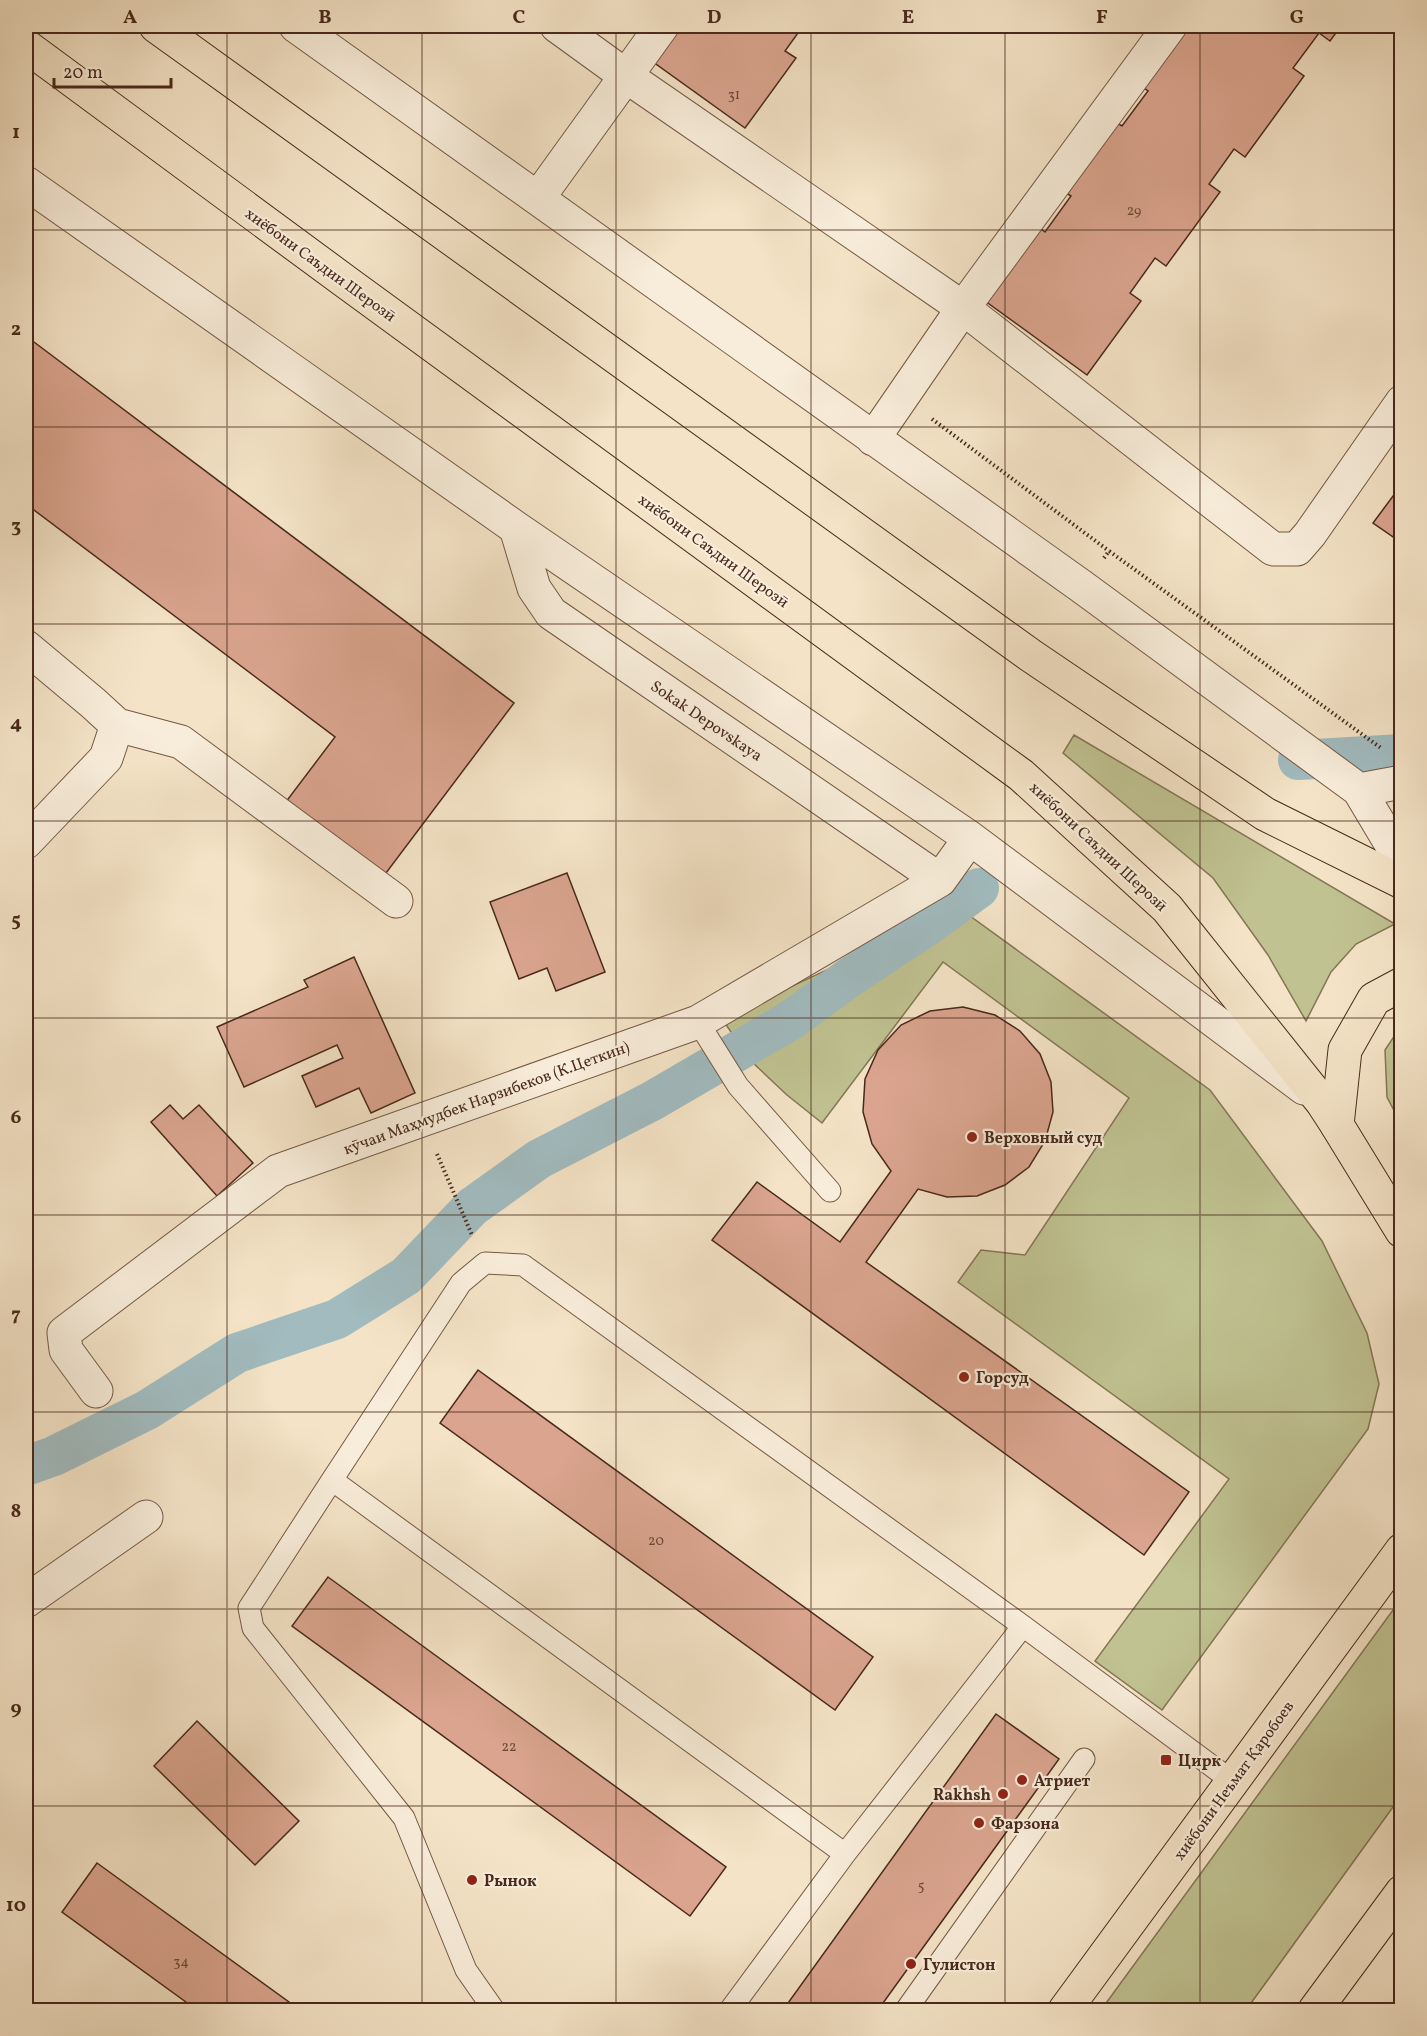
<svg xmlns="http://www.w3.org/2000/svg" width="1427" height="2036" font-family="Vollkorn,serif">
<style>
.green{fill:#c0c291;stroke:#847656;stroke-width:1.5}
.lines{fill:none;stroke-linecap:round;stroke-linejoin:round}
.canal{stroke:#a1bbbf;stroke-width:40}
.building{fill:#daa48e;stroke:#49291c;stroke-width:1.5}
.lane-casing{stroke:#745846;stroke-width:23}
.street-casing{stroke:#745846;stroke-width:35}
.primary-casing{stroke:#49291c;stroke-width:35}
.highway-casing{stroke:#49291c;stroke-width:35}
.path{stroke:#49291c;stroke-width:4;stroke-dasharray:1.5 3;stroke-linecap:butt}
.lane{stroke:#f8edda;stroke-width:21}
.street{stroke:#f8edda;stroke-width:33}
.primary{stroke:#f4e3c6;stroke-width:33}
.highway{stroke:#f4e3c6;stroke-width:33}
.grid{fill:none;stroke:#49291c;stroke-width:1.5;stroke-opacity:0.55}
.poi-dot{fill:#8f2418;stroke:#f8edda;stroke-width:2}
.labels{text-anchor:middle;stroke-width:4.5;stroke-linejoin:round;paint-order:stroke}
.number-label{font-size:14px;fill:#6d4838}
.street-label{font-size:16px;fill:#49291c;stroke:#f8edda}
.poi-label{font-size:16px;font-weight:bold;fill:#49291c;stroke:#f8edda;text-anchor:start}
.neatline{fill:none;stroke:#49291c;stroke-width:2}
.grid-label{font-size:20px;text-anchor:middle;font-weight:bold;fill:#49291c}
</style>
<rect width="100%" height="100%" fill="#f4e3c6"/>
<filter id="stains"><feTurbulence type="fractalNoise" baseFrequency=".00333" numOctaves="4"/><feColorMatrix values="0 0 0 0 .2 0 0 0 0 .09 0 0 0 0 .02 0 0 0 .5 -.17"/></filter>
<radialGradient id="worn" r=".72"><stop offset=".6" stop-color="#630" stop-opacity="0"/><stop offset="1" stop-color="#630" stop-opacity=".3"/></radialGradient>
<!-- green -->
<path class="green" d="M 1074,735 L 1395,924 L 1356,944 L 1331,972 L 1306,1021 L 1268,955 L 1213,878 L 1063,753 Z
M 959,908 L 1210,1090 L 1322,1241 L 1367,1333 L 1379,1384 L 1368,1429 L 1162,1710 L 1095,1661 L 1229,1479 L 958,1282 L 981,1250 L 1025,1255 L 1129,1098 L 943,962 L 822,1123 L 787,1095 L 752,1062 L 722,1019 Z
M 1401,1026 L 1401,1124 L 1387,1097 L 1385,1050 Z
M 1401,1599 L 1401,1796 L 1246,2010 L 1101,2010 Z"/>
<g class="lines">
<!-- canal -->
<path class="canal" d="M 1298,760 L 1402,754
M 26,1466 L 54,1456 L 147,1410 L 237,1353 L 337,1319 L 406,1276 L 472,1207 L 539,1159 L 652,1101 L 791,1020 L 850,977 L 927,926 L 979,888"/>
</g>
<!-- building -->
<path class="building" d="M 674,26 L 803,26 L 785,51 L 796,58 L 745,128 L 649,59 Z
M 1179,26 L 1341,26 L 1330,41 L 1319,33 L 1293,68 L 1304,76 L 1245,157 L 1234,149 L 1209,184 L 1220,192 L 1166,266 L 1155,258 L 1130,293 L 1141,301 L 1087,375 L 981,298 L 1035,224 L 1045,232 L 1071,196 L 1060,189 L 1111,119 L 1122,126 L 1148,91 L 1137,83 Z
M 26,336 L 514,703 L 383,877 L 285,803 L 335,737 L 26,504 Z
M 1402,484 L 1402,543 L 1373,523 Z
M 567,873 L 605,972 L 556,991 L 547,968 L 519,979 L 490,902 Z
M 354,957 L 415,1093 L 371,1113 L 359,1088 L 316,1107 L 302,1076 L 343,1058 L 337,1045 L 244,1087 L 217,1027 L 308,987 L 304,980 Z
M 963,1007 L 995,1015 L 1020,1031 L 1040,1054 L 1051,1082 L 1053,1112 L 1045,1141 L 1029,1167 L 1005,1185 L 977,1196 L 947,1197 L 918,1189 L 866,1262 L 1189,1492 L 1144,1555 L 712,1240 L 757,1182 L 840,1242 L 891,1171 L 872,1144 L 863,1112 L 865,1079 L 878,1050 L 901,1025 L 930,1011 Z
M 170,1105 L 183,1119 L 199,1105 L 253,1163 L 217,1196 L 151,1122 Z
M 478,1370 L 873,1657 L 835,1710 L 440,1423 Z
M 328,1577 L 726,1867 L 690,1916 L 292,1626 Z
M 996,1714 L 1059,1759 L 878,2010 L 783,2010 Z
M 197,1721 L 299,1821 L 255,1865 L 154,1766 Z
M 97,1863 L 300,2010 L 197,2010 L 62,1912 Z"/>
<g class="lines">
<!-- lane casing -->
<g class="lane-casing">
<path id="lane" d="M 698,1022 L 738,1086 L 830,1191
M 332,1480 L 461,1283 L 485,1263 L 523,1265 L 1023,1626 L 1232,1781
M 494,2010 L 466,1970 L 404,1818 L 253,1628 L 249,1608 L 332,1480 L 845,1854
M 730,2010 L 845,1854 L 1023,1626
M 906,2010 L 1084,1759"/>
</g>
<!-- street casing -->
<g class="street-casing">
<path id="street" d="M 296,26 L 1081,586 L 1359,790 L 1402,862
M 557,26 L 626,76 L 963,308 L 1273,549 L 1297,549 L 1310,534 L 1402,402
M 26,183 L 516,528 L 970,838 L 1304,1088
M 538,198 L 662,26
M 873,439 L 963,308 L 1170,26
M 516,528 L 534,588 L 551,613 L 940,880
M 26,647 L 93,703 L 117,725 L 106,758 L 26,842
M 117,725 L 181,742 L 396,901
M 1359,790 L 1402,782
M 96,1391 L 66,1350 L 64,1333 L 278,1171 L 698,1022 L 940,880 L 970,838
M 26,1601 L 146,1517"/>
</g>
<!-- primary casing -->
<g class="primary-casing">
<path id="primary" d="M 156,26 L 1030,655 L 1265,814 L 1402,882
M 26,46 L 346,282 L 1021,775 L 1167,908 L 1322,1102 L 1337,1125"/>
</g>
<!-- highway casing -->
<g class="highway-casing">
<path id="highway" d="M 1402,984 L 1374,999 L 1345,1050 L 1337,1125 L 1402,1231
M 1065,2010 L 1402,1550
M 1315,2010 L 1402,1892"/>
</g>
<!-- path -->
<path class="path" d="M 932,419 L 1109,551
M 1104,558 L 1109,551 L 1381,748
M 437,1154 L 472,1235"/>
<!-- lane -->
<use href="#lane" class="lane"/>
<!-- street -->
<use href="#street" class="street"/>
<!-- primary -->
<use href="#primary" class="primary"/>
<!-- highway -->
<use href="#highway" class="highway"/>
</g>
<!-- grid -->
<path class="grid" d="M 227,26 L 227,2010M 422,26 L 422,2010M 616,26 L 616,2010M 811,26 L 811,2010M 1005,26 L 1005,2010M 1200,26 L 1200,2010M 26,230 L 1402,230M 26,427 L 1402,427M 26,624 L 1402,624M 26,821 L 1402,821M 26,1018 L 1402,1018M 26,1215 L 1402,1215M 26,1412 L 1402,1412M 26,1609 L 1402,1609M 26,1806 L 1402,1806"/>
<!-- markers -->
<g class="poi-dot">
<circle cx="972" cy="1137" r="6"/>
<circle cx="964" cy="1377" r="6"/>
<rect x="1160" y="1754" width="12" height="12" rx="3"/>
<circle cx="1022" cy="1780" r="6"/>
<circle cx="1003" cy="1794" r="6"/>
<circle cx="979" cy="1823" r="6"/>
<circle cx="472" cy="1880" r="6"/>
<circle cx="911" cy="1964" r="6"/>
</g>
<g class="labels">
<!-- number labels -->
<g class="number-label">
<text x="734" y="99">31</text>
<text x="1134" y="215">29</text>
<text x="656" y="1545">20</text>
<text x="509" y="1751">22</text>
<text x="921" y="1890">5</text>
<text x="181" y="1966">34</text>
</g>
<!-- street labels -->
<g class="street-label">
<text transform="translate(321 264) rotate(36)" y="6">хиёбони Саъдии Шерозӣ</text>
<text transform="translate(714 550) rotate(36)" y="6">хиёбони Саъдии Шерозӣ</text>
<text transform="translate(707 720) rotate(34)" y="6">Sokak Depovskaya</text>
<text transform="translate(1099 846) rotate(43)" y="6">хиёбони Саъдии Шерозӣ</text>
<text transform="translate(486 1097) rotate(-20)" y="6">кӯчаи Маҳмудбек Нарзибеков (К.Цеткин)</text>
<text transform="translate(1233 1780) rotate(-54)" y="6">хиёбони Неъмат Қаробоев</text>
</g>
<!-- poi labels -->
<g class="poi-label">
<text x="984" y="1143">Верховный суд</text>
<text x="976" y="1383">Горсуд</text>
<text x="1178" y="1766">Цирк</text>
<text x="1034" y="1786">Атриет</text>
<text x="991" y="1800" text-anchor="end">Rakhsh</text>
<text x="991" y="1829">Фарзона</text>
<text x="484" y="1886">Рынок</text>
<text x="923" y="1970">Гулистон</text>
</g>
</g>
<!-- margin -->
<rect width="1427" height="2036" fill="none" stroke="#f4e3c6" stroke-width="66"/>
<!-- scale -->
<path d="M54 78v9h117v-9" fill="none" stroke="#49291c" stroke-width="3"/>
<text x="63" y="78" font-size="18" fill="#49291c" stroke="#f8edda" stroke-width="4.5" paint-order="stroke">20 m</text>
<rect x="33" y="33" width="1361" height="1970" class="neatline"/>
<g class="grid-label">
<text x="130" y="23">A</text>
<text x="325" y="23">B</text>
<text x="519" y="23">C</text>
<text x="714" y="23">D</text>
<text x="908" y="23">E</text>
<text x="1102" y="23">F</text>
<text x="1297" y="23">G</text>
<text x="16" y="138">1</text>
<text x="16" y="335">2</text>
<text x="16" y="532">3</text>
<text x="16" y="729">4</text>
<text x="16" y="926">5</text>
<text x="16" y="1123">6</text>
<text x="16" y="1320">7</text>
<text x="16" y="1517">8</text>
<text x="16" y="1714">9</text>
<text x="16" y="1911">10</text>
</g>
<rect width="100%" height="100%" filter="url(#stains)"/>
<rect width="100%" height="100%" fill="url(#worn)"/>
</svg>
